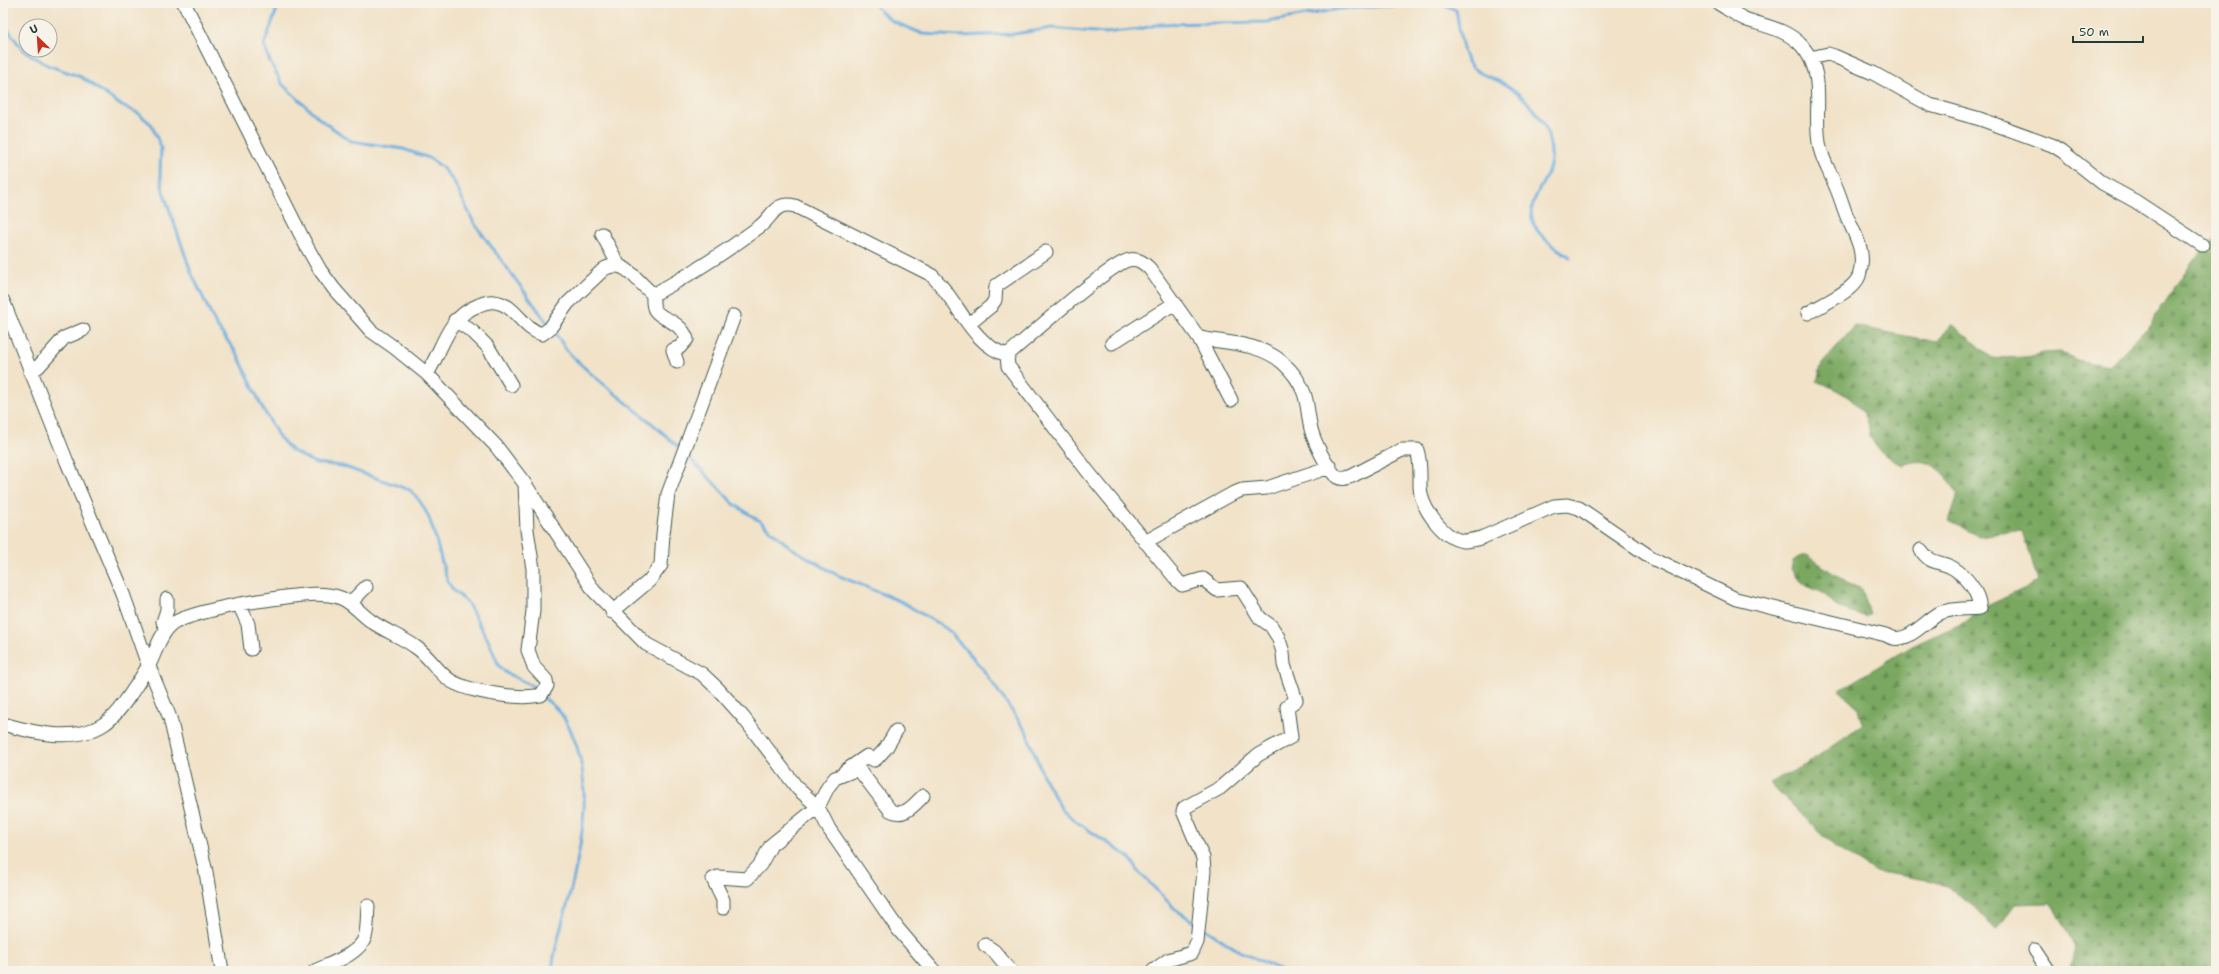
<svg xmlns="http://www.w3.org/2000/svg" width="2219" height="974" font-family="'Shantell Sans',sans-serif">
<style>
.forest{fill:url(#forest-firs);stroke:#4c724a}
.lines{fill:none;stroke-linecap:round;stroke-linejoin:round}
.stream{stroke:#69adde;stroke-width:3}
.minor-casing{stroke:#3e564a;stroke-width:15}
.minor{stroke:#fff;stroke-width:13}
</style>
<defs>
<pattern id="forest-firs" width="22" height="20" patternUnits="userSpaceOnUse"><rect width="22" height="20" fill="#7aa861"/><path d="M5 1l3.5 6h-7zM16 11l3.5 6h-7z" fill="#638a51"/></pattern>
</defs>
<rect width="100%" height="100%" fill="#f7f3e8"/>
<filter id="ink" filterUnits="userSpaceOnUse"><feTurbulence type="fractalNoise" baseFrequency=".025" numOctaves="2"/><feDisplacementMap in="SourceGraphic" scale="8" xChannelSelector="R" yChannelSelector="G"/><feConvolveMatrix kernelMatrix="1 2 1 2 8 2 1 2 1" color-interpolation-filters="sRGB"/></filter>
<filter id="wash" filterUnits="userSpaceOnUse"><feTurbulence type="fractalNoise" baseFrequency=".012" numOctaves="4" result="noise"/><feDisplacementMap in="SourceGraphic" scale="16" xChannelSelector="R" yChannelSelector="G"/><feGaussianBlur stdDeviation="0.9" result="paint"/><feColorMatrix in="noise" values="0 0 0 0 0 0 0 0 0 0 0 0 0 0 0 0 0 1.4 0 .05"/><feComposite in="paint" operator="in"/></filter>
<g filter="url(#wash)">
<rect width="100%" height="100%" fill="#f1e2c8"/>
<!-- forest -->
<path class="forest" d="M 2216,238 L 2216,971 L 2069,971 L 2075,948 L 2052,903 L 2015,904 L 1996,930 L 1974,907 L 1947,886 L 1931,881 L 1874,871 L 1835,847 L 1770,783 L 1807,764 L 1863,724 L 1859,708 L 1839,690 L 1914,645 L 1965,622 L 1987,606 L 2038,582 L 2023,530 L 1979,536 L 1949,521 L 1958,494 C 1943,471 1932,454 1903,465 C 1891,460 1878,452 1872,440 C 1868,432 1870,422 1864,414 C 1852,396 1837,390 1817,381 L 1822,363 L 1855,326 L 1937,342 L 1952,324 L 1992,358 L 2026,357 L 2043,353 L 2060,352 L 2077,360 L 2109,366 L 2148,327 L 2194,260 Z
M 1807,555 L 1847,583 L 1862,589 L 1870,615 L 1866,617 L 1837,607 L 1823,593 L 1807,586 L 1796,577 L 1791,569 L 1793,561 L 1799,557 Z"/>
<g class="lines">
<!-- stream -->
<path class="stream" d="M 277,3 L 277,9 L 264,45 L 270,62 L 283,85 L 321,120 L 351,141 L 403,149 L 429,158 L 442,167 L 454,182 L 474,223 L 549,325
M 874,3 L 879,10 L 892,21 L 923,34 L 959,36 L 1014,34 L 1052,28 L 1105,33 L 1140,29 L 1160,24 L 1267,22 L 1339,9 L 1438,3
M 1440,3 L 1456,10 C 1459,25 1460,43 1466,58 C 1473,75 1494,77 1508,86 C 1522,95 1540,113 1546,129 C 1549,139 1552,149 1551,159 C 1550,186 1513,207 1543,237 C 1550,245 1561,251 1570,257
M 3,23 L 23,50 L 47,65 L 81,77 L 122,106 L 138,113 L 151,124 L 161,147 L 160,174 L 163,191 L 191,272 L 216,325 L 238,355 L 262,407 L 279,437 L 291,450 L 315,463 L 342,466 L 410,490 C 436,514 436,551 448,582 L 453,590 L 467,602 L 489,642 L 499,666 L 506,673 L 531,685 L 537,691
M 552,329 C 559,338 565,349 572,356 C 606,390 647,415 680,449
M 686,454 L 734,504 L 761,522 L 790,547 L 837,575 L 902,602 L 947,629 L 982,668 L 1026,731 L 1044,778 L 1061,808 L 1074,820 L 1130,858 L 1139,872 L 1176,910 L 1196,923
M 543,697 C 550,703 560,710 564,718 C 598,773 582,847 567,906 C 561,927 554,949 552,971
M 1202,927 L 1239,951 L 1283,971"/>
</g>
</g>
<g filter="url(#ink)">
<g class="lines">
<!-- minor casing -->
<g class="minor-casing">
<path id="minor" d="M 184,3 L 307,247 L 320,270 L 334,289 L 371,331 L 395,348 L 427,374 L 496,446 L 525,484 L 594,591 L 646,644 L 702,674 L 718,689 L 743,717 L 798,789 L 818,807 L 829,829 L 898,929 L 934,971
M 1718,3 C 1728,9 1737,16 1747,20 C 1766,26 1788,30 1802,46 C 1828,76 1812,113 1820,148 C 1823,161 1831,174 1836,187 C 1841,198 1843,208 1848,219 C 1857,238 1866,254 1859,276 C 1854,291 1821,305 1808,313
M 1810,58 L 1828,54 L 1834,56 L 1873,73 L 1930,105 L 1980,119 L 2052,145 L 2062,151 L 2102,183 L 2135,201 L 2202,245
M 602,234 L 618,264
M 653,294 C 653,299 652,305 655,310 C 661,320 680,320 687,339 L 680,347 L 673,350 L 677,362
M 3,301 L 67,462 L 123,594 L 146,659 L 170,718 L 206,872 L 222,971
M 455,320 L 473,332 L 488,347 L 511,385
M 969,324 L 991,306 L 995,300 L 996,286 L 1046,252
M 1199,338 L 1231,400
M 1112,343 L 1175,303
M 1007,355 C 1029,337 1109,264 1129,260 C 1138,258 1144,263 1150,269 L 1199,338 C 1227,343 1261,343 1283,363 C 1292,371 1300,382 1304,393 C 1308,404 1308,417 1311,429 C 1314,441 1327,469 1337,477 C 1342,480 1347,478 1352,476 L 1402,450 L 1417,450 C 1421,462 1420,474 1420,486 C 1420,506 1442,538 1463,541 C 1469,541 1476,539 1481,538 L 1554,506 L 1567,505 L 1579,508 L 1652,558 L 1736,599 L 1886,635 C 1905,648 1923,622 1940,613 C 1951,608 1968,609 1980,608 C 1978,591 1967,577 1953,568 C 1939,560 1932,566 1921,550
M 30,372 L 39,366 L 64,338 L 83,330
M 427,374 C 444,347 446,318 479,305 C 490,300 498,301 508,307 C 519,315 528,331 542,334 L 550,328 L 568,303 L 604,269 C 626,257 636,282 653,294 L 658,292 C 693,273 727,251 759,227 C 773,217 774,201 795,206 L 930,274 C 957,297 970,344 1007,355 L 1008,366 L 1089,473 L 1178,581 L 1182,585 L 1203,579 L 1217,590 L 1241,588 L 1260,618 L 1271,626 L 1278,637 L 1283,652 L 1284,665 L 1296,700 L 1287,707 L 1291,737 L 1258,755 L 1220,788 L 1184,808 L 1183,811 L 1203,858 L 1204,871 L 1197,942 L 1192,953 L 1168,960 L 1153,971
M 1145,542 L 1232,494 L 1242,490 L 1267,488 L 1330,467
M 167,599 L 167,610 L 163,622 L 167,629
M 239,604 L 248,624 L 251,649
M 352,605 L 355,598 L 366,587
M 612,612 L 649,581 L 661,565 L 663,534 L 668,494 L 734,316
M 3,724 C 34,733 75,743 104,724 C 120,714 140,680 150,663 C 156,651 160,634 171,625 C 184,614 247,602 265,600 C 288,597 319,590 341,598 C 353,603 361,614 371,621 C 386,632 403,637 417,648 C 430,657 438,673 451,681 C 470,692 519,700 541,695 L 547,686 L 546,680 L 534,667 L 528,650 L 533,611 L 533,569 L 527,530 L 525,484
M 845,771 L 867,756 L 874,760 L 876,759 L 886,748 L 896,731
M 723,908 L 723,900 L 713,879 L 718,877 L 747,879 L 760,865 L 771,845 L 818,807 L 828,787 L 835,778 L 855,770 L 860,771 L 890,810 C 904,818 913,806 923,796
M 985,945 L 994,951 L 1011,971
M 2035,950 L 2049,971
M 315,971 C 329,964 360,954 365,937 C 368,928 367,916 368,906"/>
</g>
<!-- minor -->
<use href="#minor" class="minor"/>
</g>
</g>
<!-- margin -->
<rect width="2219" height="974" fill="none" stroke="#f7f3e8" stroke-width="16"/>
<!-- north arrow -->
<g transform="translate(38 38) rotate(335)"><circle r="19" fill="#f7f3e8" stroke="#a1aaa0"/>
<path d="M0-3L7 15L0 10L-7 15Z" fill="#c8321e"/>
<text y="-6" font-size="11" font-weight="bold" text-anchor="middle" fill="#1f3d34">U</text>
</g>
<!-- scale -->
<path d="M2073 36v6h70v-6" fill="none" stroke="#1f3d34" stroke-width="2"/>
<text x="2079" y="36" font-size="12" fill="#1f3d34" stroke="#f7f3e8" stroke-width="3" paint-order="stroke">50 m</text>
</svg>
